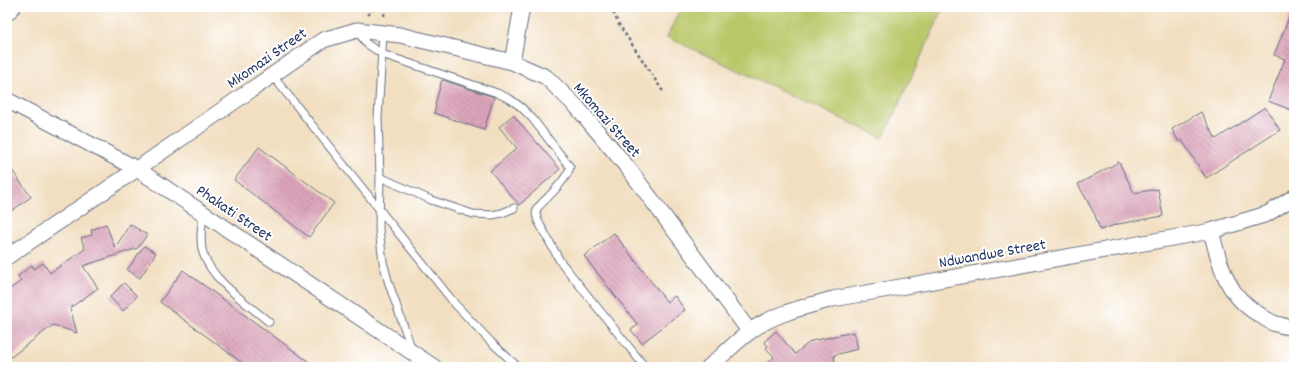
<svg xmlns="http://www.w3.org/2000/svg" width="1301" height="374" font-family="Dekko,sans-serif">
<style>
.garden{fill:#bbc86a;stroke:#6b7c64}
.building{fill:url(#building-back-hatch)}
.lines{fill:none;stroke-linecap:round;stroke-linejoin:round}
.lane-casing{stroke:#666d81;stroke-width:9}
.street-casing{stroke:#666d81;stroke-width:17}
.path{stroke:#666d81;stroke-width:2.5;stroke-dasharray:3 3;stroke-linecap:butt}
.lane{stroke:#fff;stroke-width:7}
.street{stroke:#fff;stroke-width:15}
.labels{text-anchor:middle;stroke-width:4;stroke-linejoin:round;paint-order:stroke}
.street-label{font-size:16px;fill:#1b2f5e;stroke:#fff}
</style>
<defs>
<pattern id="building-back-hatch" width="6" height="6" patternUnits="userSpaceOnUse"><rect width="6" height="6" fill="#dda5bb"/><path d="M-1 5l2 2M0 0l6 6M5-1l2 2" fill="none" stroke="#b2879b"/></pattern>
</defs>
<rect width="100%" height="100%" fill="#fff"/>
<filter id="ink" filterUnits="userSpaceOnUse"><feTurbulence type="fractalNoise" baseFrequency=".025" numOctaves="2"/><feDisplacementMap in="SourceGraphic" scale="8" xChannelSelector="R" yChannelSelector="G"/><feConvolveMatrix kernelMatrix="1 2 1 2 8 2 1 2 1" color-interpolation-filters="sRGB"/></filter>
<filter id="wash" filterUnits="userSpaceOnUse"><feTurbulence type="fractalNoise" baseFrequency=".012" numOctaves="4" result="noise"/><feDisplacementMap in="SourceGraphic" scale="16" xChannelSelector="R" yChannelSelector="G"/><feGaussianBlur stdDeviation="0.9" result="paint"/><feColorMatrix in="noise" values="0 0 0 0 0 0 0 0 0 0 0 0 0 0 0 0 0 1.4 0 .05"/><feComposite in="paint" operator="in"/></filter>
<g filter="url(#wash)">
<rect width="100%" height="100%" fill="#f2dfc1"/>
<!-- garden -->
<path class="garden" d="M 681,7 L 944,7 L 883,138 L 667,37 Z"/>
<g id="blocks">
<!-- building -->
<path class="building" d="M 1293,8 L 1294,8 L 1294,111 L 1268,101 L 1285,59 L 1274,55 Z
M 442,80 L 494,97 L 484,130 L 434,113 L 436,106 L 435,105 Z
M 1265,107 L 1280,130 L 1206,178 L 1182,140 L 1179,142 L 1172,129 L 1201,112 L 1216,139 Z
M 513,115 L 560,169 L 519,205 L 490,171 L 517,148 L 499,127 Z
M 259,147 L 334,203 L 309,237 L 234,180 Z
M 1119,162 L 1134,193 L 1158,189 L 1163,216 L 1118,224 L 1100,230 L 1095,215 L 1078,184 Z
M 7,163 L 31,197 L 7,214 Z
M 106,224 L 115,248 L 130,224 L 147,235 L 138,248 L 83,266 L 98,288 L 70,308 L 77,333 L 53,325 L 7,360 L 7,335 L 11,331 L 7,324 L 7,291 L 21,281 L 18,276 L 32,265 L 34,269 L 43,263 L 50,273 L 85,249 L 81,238 L 92,235 L 91,230 Z
M 614,233 L 667,302 L 675,296 L 685,310 L 642,343 L 631,330 L 638,325 L 584,256 Z
M 144,246 L 156,253 L 140,278 L 127,270 Z
M 183,270 L 316,367 L 248,367 L 160,302 Z
M 124,283 L 137,296 L 123,311 L 110,297 Z
M 776,331 L 795,354 L 811,341 L 854,332 L 858,349 L 834,355 L 835,362 L 824,365 L 821,367 L 763,367 L 774,357 L 766,348 L 768,346 L 764,342 Z"/>
</g>
</g>
<g filter="url(#ink)">
<use href="#blocks" fill-opacity="0" stroke="#666d81" stroke-width="1"/>
<g class="lines">
<!-- lane casing -->
<g class="lane-casing">
<path id="lane" d="M 358,32 L 367,44 L 382,54 L 497,93 L 510,99 L 521,107 L 532,118 L 570,167 C 567,180 547,198 537,208 L 536,214 L 538,221 L 560,261 L 645,367
M 383,33 L 378,118 L 380,177 L 379,229 L 383,262 L 389,284 L 412,350
M 272,75 L 455,304 L 491,342 L 518,367
M 380,177 L 431,200 L 473,214 L 492,215 L 502,213 L 514,208
M 203,213 C 202,226 199,240 203,253 C 212,281 248,304 269,322"/>
</g>
<!-- street casing -->
<g class="street-casing">
<path id="street" d="M 7,13 L 13,7
M 512,62 L 522,7
M 7,100 L 137,169 L 434,367
M 1211,231 C 1220,265 1226,296 1260,315 C 1264,318 1269,321 1273,323 C 1280,325 1287,327 1294,328
M 7,257 L 137,169 L 323,40 L 357,30 L 400,35 L 512,62 L 546,77 L 577,107 L 628,168 L 750,332
M 709,367 C 722,356 735,343 749,332 C 773,314 804,307 833,299 L 1211,231 L 1267,214 L 1294,197"/>
</g>
<!-- path -->
<path class="path" d="M 611,7 L 618,23 L 664,93
M 368,15 L 375,7
M 384,16 L 385,7"/>
<!-- lane -->
<use href="#lane" class="lane"/>
<!-- street -->
<use href="#street" class="street"/>
</g>
</g>
<g class="labels">
<!-- street labels -->
<g class="street-label">
<text transform="translate(266 57) rotate(-35)" y="6">Mkomazi Street</text>
<text transform="translate(608 119) rotate(49)" y="6">Mkomazi Street</text>
<text transform="translate(235 212) rotate(34)" y="6">Phakati Street</text>
<text transform="translate(992 252) rotate(-10)" y="6">Ndwandwe Street</text>
</g>
</g>
<!-- margin -->
<rect width="1301" height="374" fill="none" stroke="#fff" stroke-width="24"/>
</svg>
